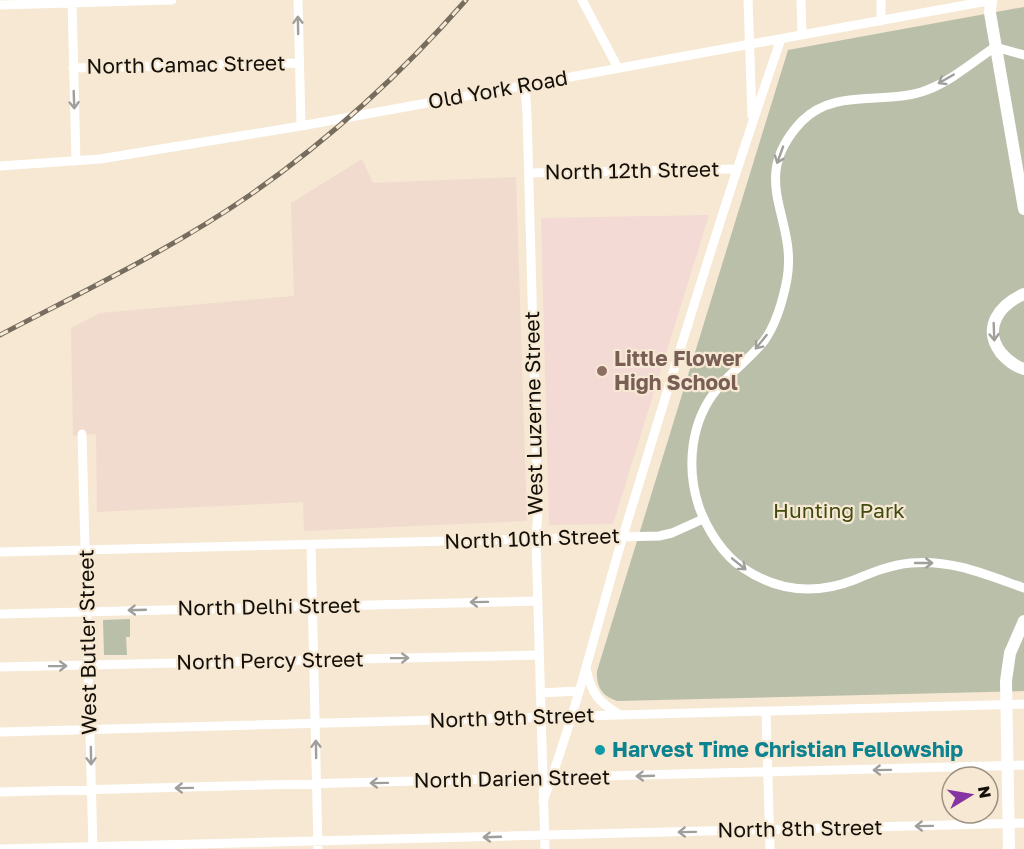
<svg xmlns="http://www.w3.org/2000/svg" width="1024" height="849" font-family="'Golos Text',sans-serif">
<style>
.industrial{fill:#f1dbce}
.education{fill:#f3dad4}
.green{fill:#babfa9}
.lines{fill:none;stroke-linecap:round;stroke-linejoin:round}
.minor{stroke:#fff;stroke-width:9}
.major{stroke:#fff;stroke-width:12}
.rail-casing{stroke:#766d5f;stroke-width:5}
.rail{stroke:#f6e8d2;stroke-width:3;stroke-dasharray:9;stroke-linecap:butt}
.oneway{stroke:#a19f9c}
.education-dot{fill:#8d6e63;stroke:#f6e8d2;stroke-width:2}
.culture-dot{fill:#0f9aa8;stroke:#f6e8d2;stroke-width:2}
.labels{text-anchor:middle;stroke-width:4.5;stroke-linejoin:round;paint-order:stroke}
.street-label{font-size:21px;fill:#140f08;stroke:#f6e8d2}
.education-label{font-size:21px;font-weight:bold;fill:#785e54;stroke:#f6e8d2;text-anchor:start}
.park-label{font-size:21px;fill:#414b10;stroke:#f6e8d2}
.culture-label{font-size:21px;font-weight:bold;fill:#0d838f;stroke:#f6e8d2;text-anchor:start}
</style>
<rect width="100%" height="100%" fill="#f6e8d2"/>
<!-- industrial -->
<path class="industrial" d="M 362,159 L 373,183 L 516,177 L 527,521 L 304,531 L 303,502 L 97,512 L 96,434 L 73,436 L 71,328 L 100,313 L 294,296 L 291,203 Z"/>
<!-- education -->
<path class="education" d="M 709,215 L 613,524 L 549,525 L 541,218 Z"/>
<!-- green -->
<path class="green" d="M 1024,7 L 1024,691 L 617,701 C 602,696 596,687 597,671 L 788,50 Z
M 130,619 L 130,637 L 126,637 L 127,655 L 104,655 L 103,620 Z"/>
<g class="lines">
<!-- minor -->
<path class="minor" d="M 72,0 L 76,161
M 298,0 L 301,126
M 582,0 L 618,68
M 748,0 L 752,116
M 801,0 L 802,35
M 881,0 L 881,21
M 0,5 L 172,0
M 1024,55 L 995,47 C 973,62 951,81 927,90 C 886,106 835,87 802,121 C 746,180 798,217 787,279 C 783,300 777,323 764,341 C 751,358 732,371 718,388 C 690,421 686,468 699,507 C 707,529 723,555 743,568 C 777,591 815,595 854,580 C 873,572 890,565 911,563 C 951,559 987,575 1024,588
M 73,68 L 299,63
M 525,85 L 527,114 L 538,511 L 536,539 L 545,849
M 0,166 L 100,159 L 301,126 L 993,0
M 529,173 L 736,169
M 82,434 L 93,849
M 311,545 L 318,849
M 0,552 L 659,536 L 672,533 L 703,519
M 0,614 L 538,601
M 0,667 L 539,655
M 586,669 C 592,694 598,702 620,715
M 540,693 L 579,691
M 766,712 L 770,849
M 0,732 L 1024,704
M 0,792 L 1024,765
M 543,801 C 576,714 597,624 623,536 C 674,369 724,203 781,39
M 0,849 L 1024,823"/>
<!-- major -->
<path class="major" d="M 991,0 L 990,13 L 1024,209
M 1024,294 C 999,305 982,328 1001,353 C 1008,361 1014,366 1024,369
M 1009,849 L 1006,681 L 1010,653 L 1024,621"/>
<!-- rail casing -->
<g class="rail-casing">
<path id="rail" d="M 0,335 C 84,291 172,249 250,195 C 330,139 402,73 466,0"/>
</g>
<!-- rail -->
<use href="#rail" class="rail"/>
</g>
<!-- one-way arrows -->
<defs><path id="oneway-shaft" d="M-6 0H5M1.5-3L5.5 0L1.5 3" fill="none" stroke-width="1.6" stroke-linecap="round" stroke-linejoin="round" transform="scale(1.5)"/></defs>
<g class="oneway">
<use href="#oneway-shaft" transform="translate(298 25) rotate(-91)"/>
<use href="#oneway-shaft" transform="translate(946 79) rotate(150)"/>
<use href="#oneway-shaft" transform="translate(74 100) rotate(88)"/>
<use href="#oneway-shaft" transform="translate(780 155) rotate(110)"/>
<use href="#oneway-shaft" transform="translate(994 332) rotate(88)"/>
<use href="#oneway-shaft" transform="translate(761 342) rotate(129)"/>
<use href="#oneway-shaft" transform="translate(924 563)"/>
<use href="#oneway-shaft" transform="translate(739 564) rotate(39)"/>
<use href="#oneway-shaft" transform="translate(479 602) rotate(179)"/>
<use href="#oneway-shaft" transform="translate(137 610) rotate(178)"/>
<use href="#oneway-shaft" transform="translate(400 658) rotate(-1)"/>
<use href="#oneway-shaft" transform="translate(58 666) rotate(-1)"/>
<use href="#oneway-shaft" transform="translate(316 749) rotate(-91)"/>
<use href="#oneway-shaft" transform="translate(91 756) rotate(89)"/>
<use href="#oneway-shaft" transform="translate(882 770) rotate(179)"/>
<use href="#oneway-shaft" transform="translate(645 776) rotate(178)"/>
<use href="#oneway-shaft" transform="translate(379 783) rotate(179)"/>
<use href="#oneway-shaft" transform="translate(184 788) rotate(179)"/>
<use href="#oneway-shaft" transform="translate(924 826) rotate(179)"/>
<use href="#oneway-shaft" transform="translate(687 832) rotate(179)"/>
<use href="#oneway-shaft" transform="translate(492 837) rotate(178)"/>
</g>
<!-- markers -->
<circle class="education-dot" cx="602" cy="371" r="6"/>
<circle class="culture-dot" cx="600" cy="750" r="6"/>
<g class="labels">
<!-- street labels -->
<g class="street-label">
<text transform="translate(186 65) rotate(-1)" y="7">North Camac Street</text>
<text transform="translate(498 90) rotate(-10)" y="7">Old York Road</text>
<text transform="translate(632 171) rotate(-1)" y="7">North 12th Street</text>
<text transform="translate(534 413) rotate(-91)" y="7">West Luzerne Street</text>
<text transform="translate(532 539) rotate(-2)" y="7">North 10th Street</text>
<text transform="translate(269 607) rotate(-1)" y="7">North Delhi Street</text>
<text transform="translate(88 642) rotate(-91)" y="7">West Butler Street</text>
<text transform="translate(270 661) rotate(-1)" y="7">North Percy Street</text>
<text transform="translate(512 718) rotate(-2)" y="7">North 9th Street</text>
<text transform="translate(512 779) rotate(-1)" y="7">North Darien Street</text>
<text transform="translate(800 829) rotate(-1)" y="7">North 8th Street</text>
</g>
<!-- education labels -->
<g class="education-label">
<text x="614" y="366">Little Flower<tspan x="614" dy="24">High School</tspan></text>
</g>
<!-- park labels -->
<g class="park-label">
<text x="839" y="518">Hunting Park</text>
</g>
<!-- culture labels -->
<g class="culture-label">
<text x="612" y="757">Harvest Time Christian Fellowship</text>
</g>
</g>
<!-- north arrow -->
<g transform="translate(970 795) rotate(79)"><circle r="28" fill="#f6e8d2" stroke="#9c9181" stroke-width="1.5"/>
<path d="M0-4.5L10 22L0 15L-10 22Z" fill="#8634a3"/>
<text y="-9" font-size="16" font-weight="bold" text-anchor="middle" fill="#140f08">N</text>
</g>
</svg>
